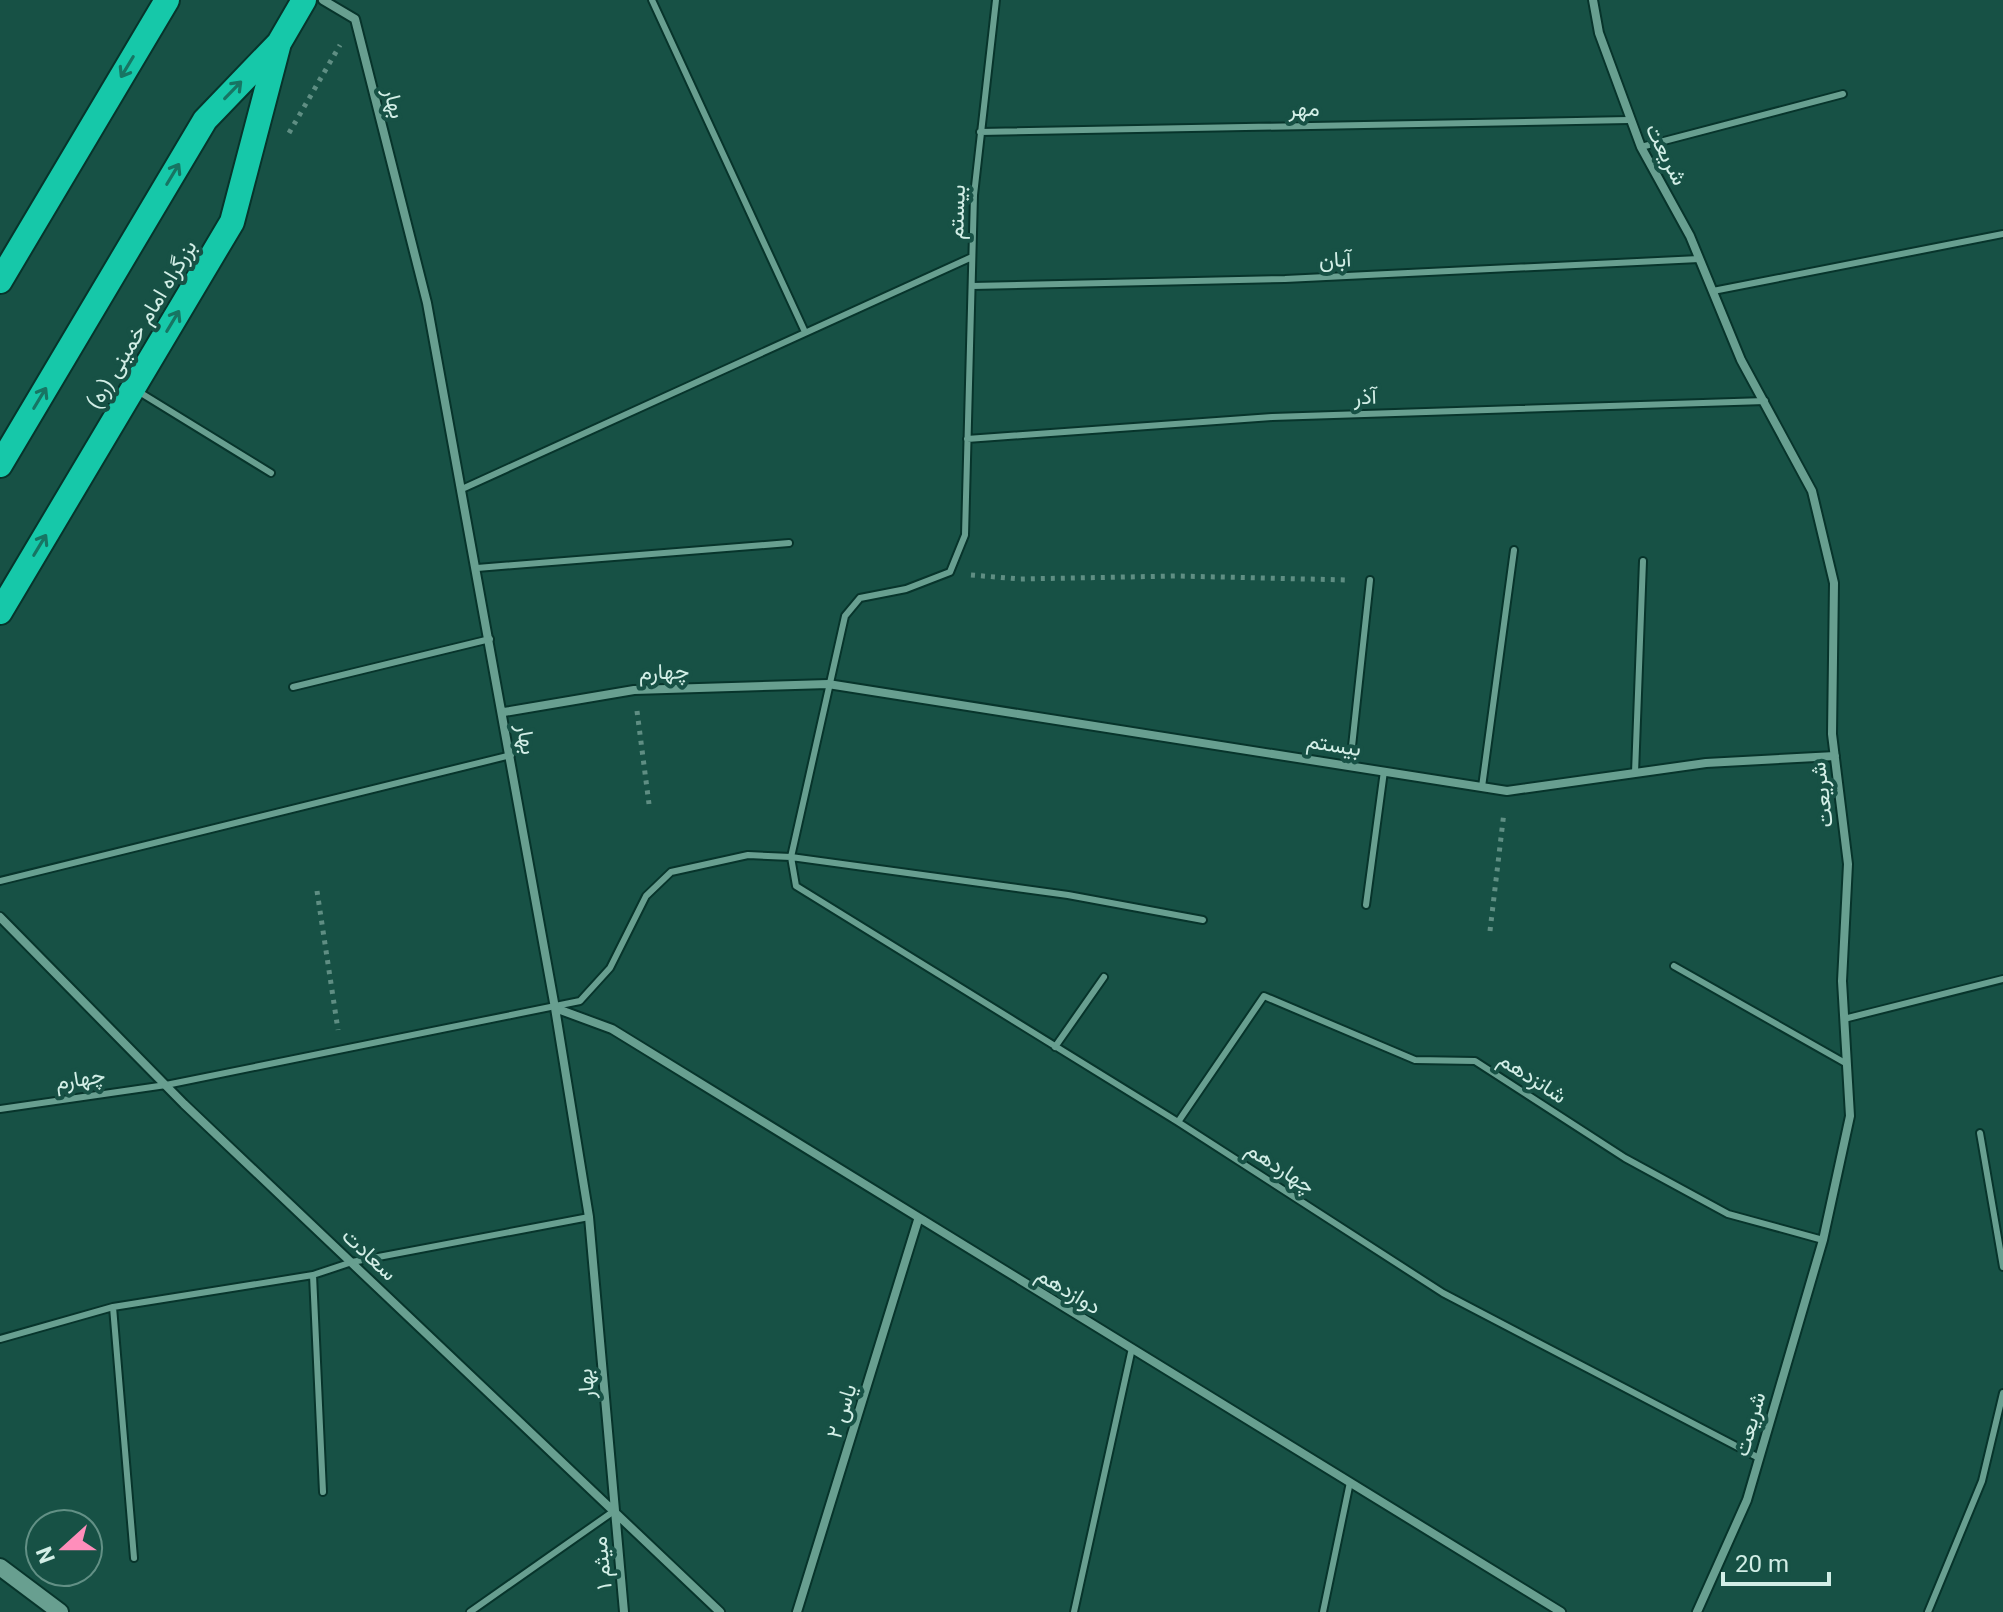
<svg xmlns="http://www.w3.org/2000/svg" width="2003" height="1612" font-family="Roboto,Vazirmatn,sans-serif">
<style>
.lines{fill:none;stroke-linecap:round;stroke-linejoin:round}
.lane-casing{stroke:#07342b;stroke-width:10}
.street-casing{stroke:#07342b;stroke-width:12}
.secondary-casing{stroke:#07342b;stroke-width:20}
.highway-casing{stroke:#07342b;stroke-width:28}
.path{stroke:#5f8e83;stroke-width:5;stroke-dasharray:4 6;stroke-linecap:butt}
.lane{stroke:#689f90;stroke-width:6}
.street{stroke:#689f90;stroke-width:8}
.secondary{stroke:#689f90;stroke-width:16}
.highway{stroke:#16c8a9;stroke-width:24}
.oneway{stroke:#177563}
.labels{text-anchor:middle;stroke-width:8;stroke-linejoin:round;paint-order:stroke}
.street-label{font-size:22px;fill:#d2eee6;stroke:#175145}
</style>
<rect width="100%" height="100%" fill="#175145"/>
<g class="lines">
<!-- lane casing -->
<g class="lane-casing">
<path id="lane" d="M 652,0 L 805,332
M 996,0 L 974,195 L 965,535 L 950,572 L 906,589 L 860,598 L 845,616 L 791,857 L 796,886 L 1178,1122 L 1443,1293 L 1759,1458
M 980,132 L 1629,120
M 1641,147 L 1843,94
M 972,286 L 1285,279 L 1699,259
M 1713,291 L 2003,234
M 136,390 L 271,473
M 967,439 L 1272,417 L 1765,401
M 462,489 L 972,257
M 477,568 L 789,543
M 293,687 L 490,639
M 1350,765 L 1370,580
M 1635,773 L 1643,561
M 1482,787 L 1514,550
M 0,881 L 511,755
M 1366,905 L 1384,771
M 1674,966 L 1847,1064
M 1844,1019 L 2003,979
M 1055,1047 L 1104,977
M 0,1109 L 166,1085 L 580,1001 L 610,968 L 646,896 L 671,872 L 748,855 L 791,857 L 1068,895 L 1203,920
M 1178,1122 L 1264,996 L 1415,1060 L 1475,1061 L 1625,1158 L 1728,1214 L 1823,1240
M 1980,1133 L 2003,1267
M 313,1275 L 323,1492
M 113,1307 L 134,1558
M 0,1339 L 113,1307 L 313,1275 L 352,1262 L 589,1217
M 470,1612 L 614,1511
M 1074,1612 L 1132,1348
M 1323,1612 L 1350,1482
M 1928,1612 L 1982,1481 L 2003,1393"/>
</g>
<!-- street casing -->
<g class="street-casing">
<path id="street" d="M 323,0 L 355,19 L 427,303 L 555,1008 L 589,1217 L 624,1612
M 1593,0 L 1599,33 L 1641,147 L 1690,236 L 1741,360 L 1812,491 L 1834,583 L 1832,734 L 1848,864 L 1842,981 L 1850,1116 L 1823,1240 L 1747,1500 L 1697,1612
M 504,712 L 634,690 L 828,684 L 1507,791 L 1706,763 L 1835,756
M 0,917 L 184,1104 L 720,1612
M 555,1008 L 612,1029 L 1561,1612
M 797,1612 L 918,1220"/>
</g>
<!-- secondary casing -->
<g class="secondary-casing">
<path id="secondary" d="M 0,1567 L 60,1612"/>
</g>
<!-- highway casing -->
<g class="highway-casing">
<path id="highway" d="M 0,281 L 167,0
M 0,465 L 205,120 L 279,43 L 304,0
M 0,612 L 232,222 L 279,43"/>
</g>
<!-- path -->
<path class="path" d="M 289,133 L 340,45
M 971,575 L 1020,579 L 1177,576 L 1349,580
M 637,711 L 649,804
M 317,891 L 338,1030
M 1490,931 L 1504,812"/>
<!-- lane -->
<use href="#lane" class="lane"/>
<!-- street -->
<use href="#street" class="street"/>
<!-- secondary -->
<use href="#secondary" class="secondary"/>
<!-- highway -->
<use href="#highway" class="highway"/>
</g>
<!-- one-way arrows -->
<defs><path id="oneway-shaft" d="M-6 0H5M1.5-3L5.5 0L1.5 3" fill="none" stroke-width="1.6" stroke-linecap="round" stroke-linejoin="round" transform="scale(2)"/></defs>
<g class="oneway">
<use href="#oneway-shaft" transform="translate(127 67) rotate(121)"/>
<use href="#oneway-shaft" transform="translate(233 90) rotate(-46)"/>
<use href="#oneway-shaft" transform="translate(173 174) rotate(-59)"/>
<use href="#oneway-shaft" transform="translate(173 321) rotate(-59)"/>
<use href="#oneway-shaft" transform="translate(40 398) rotate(-59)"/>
<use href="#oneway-shaft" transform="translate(40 545) rotate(-59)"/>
</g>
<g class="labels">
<!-- street labels -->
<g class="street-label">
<text transform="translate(395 103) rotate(76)" y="8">بهار</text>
<text transform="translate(1304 108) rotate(-1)" y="8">مهر</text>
<text transform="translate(1667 154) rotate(63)" y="8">شریعت</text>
<text transform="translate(956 212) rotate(-88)" y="8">بیستم</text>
<text transform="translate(1335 259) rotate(-3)" y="8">آبان</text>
<text transform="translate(141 324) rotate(-59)" y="8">بزرگراه امام خمینی (ره)</text>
<text transform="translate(1365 396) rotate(-2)" y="8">آذر</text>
<text transform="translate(664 671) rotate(-2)" y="8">چهارم</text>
<text transform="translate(527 739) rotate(80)" y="8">بهار</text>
<text transform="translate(1334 744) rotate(9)" y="8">بیستم</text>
<text transform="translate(1821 795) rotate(-97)" y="8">شریعت</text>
<text transform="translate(1533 1077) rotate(33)" y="8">شانزدهم</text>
<text transform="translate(80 1078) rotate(-9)" y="8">چهارم</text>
<text transform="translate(1281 1167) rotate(33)" y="8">چهاردهم</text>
<text transform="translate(370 1254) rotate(43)" y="8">سعادت</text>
<text transform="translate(1069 1290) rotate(31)" y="8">دوازدهم</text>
<text transform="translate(585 1384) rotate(-95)" y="8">بهار</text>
<text transform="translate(841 1411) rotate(-73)" y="8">یاس ۲</text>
<text transform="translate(1749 1424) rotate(-74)" y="8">شریعت</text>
<text transform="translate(601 1563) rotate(-96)" y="8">میثم ۱</text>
</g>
</g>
<!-- north arrow -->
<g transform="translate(64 1548) rotate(249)"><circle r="38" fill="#175145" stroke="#629085" stroke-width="2"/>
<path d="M0-6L14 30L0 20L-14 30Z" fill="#ff8ebb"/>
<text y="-12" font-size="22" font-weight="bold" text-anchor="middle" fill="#d2eee6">N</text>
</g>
<!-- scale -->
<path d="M1723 1572v12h106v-12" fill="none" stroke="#d2eee6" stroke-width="4"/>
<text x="1735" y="1572" font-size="24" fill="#d2eee6" stroke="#175145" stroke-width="6" paint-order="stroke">20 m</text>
</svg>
